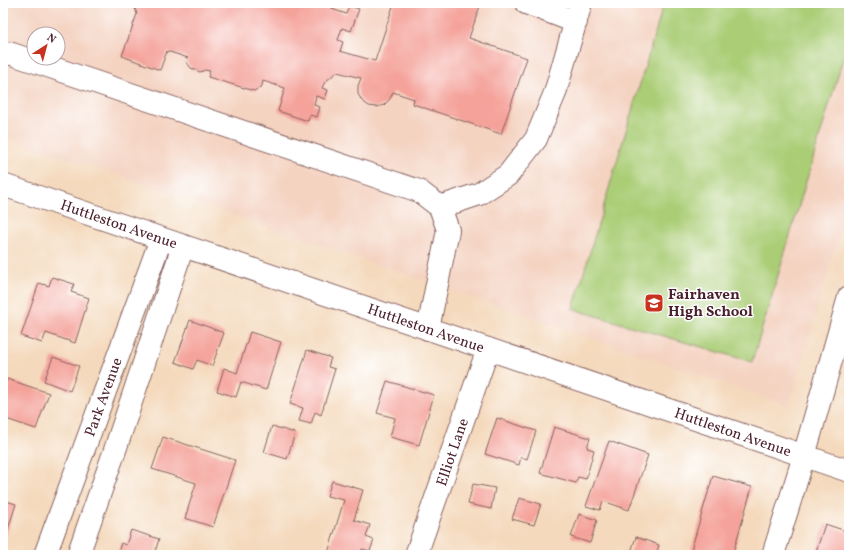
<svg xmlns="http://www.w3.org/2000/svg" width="852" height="558" font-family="Vollkorn,serif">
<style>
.built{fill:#f4d3c1;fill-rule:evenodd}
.grass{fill:#aacd76;stroke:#7a7650}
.building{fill:#f4a29a}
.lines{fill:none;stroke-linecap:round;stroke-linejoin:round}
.minor-casing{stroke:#86605e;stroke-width:24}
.major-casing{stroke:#86605e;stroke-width:24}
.highway-casing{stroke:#86605e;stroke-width:24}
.minor{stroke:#fff;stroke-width:22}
.major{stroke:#fff;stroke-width:22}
.highway{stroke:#fff;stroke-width:22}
.labels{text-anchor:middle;stroke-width:3;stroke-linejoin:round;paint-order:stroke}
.street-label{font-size:15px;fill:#4a1f2b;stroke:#fff}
.poi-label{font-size:15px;font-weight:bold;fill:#4a1f2b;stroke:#fff;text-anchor:start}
</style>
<rect width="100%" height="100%" fill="#fff"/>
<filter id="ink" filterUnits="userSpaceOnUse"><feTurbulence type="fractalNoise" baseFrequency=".025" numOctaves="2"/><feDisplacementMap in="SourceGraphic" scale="8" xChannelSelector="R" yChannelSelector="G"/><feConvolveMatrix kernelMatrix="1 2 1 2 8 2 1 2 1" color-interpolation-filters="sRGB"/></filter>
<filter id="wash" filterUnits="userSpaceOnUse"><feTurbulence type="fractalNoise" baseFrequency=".012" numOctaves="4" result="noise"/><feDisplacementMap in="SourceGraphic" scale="16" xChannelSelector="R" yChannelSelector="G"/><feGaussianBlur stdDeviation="0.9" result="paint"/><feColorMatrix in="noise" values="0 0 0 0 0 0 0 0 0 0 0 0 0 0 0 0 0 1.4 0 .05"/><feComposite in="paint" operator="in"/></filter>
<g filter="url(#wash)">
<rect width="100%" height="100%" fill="#f4d9bc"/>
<!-- built -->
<path class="built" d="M 3,3 L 849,3 L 849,201 L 789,406 L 3,136 ZM 34,34 L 58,34 L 58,58 L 34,58 Z"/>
<!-- grass -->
<path class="grass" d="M 664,3 L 849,3 L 849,39 L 752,362 L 573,309 Z"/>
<g id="blocks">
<!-- building -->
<path class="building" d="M 135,3 L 334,3 L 332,9 L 346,14 L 349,6 L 359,9 L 351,31 L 342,28 L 338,40 L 343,42 L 340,51 L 375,61 L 394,3 L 481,3 L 469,38 L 527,58 L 501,134 L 413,104 L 414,99 L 393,92 L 390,99 L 384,105 L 377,107 L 369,106 L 362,101 L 358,94 L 358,86 L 361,78 L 337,72 L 325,82 L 322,88 L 328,90 L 325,99 L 316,96 L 314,105 L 320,107 L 317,117 L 310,115 L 308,121 L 278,111 L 285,88 L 263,81 L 262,86 L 254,91 L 208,77 L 210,71 L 205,70 L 200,72 L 191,68 L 187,63 L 188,58 L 167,51 L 160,70 L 122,56 L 137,14 L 134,5 Z
M 52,277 L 74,284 L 71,292 L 89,298 L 75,343 L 46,333 L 42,343 L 21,336 L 39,283 L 49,286 Z
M 190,320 L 224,333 L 212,366 L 197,360 L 193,369 L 175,362 Z
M 250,332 L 281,342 L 266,390 L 241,382 L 236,397 L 217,391 L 224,368 L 237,373 Z
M 307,350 L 331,358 L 328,367 L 335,369 L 321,415 L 315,412 L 311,424 L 299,421 L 303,408 L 290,404 Z
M 53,357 L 79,366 L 70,391 L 44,381 Z
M 7,379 L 49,393 L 36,429 L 3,418 L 3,391 Z
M 387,381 L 434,395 L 419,445 L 390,437 L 395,418 L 377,413 Z
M 497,418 L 536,431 L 527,459 L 521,457 L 519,465 L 485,454 Z
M 272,426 L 295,433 L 287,459 L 264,452 Z
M 554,427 L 590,438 L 587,448 L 594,450 L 586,479 L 578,477 L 576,483 L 540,473 Z
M 163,437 L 235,460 L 213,527 L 185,518 L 196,483 L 152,469 Z
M 609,441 L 648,455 L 629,510 L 603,501 L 600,510 L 586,506 Z
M 713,476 L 752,487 L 733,553 L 721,550 L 720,555 L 708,555 L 691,550 Z
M 332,481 L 363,490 L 354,520 L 370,525 L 366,537 L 374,540 L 370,551 L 362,549 L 360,555 L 334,555 L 328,553 L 344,500 L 327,496 Z
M 473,484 L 495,488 L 491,509 L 468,504 Z
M 519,498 L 541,504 L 534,525 L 512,519 Z
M 3,500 L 16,504 L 5,539 L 3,539 Z
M 579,514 L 597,520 L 590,543 L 571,537 Z
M 825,524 L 849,532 L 849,555 L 815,555 Z
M 131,530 L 159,539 L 154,555 L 123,555 L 123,553 L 118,552 L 121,543 L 126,545 Z
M 636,537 L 659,545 L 656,555 L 630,555 Z"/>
</g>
</g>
<g filter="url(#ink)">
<use href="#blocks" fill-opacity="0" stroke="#86605e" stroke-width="1"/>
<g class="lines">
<!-- minor casing -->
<g class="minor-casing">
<path id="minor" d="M 526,3 L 576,22
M 3,53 L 12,54 L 419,191 L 440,207 L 448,230 L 428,329
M 440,207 L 479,194 L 508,175 L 536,139 L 555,93 L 581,3
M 804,456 L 849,297
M 45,555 L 161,239
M 78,555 L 114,453 L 183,246
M 416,555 L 488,349"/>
</g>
<!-- major casing -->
<g class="major-casing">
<path id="major" d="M 773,555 L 804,456"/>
</g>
<!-- highway casing -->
<g class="highway-casing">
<path id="highway" d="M 3,185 L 849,471"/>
</g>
<!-- minor -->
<use href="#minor" class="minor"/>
<!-- major -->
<use href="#major" class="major"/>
<!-- highway -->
<use href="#highway" class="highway"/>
</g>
</g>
<!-- icons -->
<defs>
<g id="school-square" transform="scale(1)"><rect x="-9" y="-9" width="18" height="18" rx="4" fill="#c8321e" stroke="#fff"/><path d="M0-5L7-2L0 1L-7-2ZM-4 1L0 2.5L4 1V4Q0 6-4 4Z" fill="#fff"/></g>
</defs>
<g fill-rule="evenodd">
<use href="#school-square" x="654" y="303"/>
</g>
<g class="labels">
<!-- street labels -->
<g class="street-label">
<text transform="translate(119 224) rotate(19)" y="5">Huttleston Avenue</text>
<text transform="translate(426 328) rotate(19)" y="5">Huttleston Avenue</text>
<text transform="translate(103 397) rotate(-70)" y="5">Park Avenue</text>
<text transform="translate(733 432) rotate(19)" y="5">Huttleston Avenue</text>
<text transform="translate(452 452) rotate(-71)" y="5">Elliot Lane</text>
</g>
<!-- poi labels -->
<g class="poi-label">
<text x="668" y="299">Fairhaven<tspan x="668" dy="17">High School</tspan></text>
</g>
</g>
<!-- margin -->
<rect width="852" height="558" fill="none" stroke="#fff" stroke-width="16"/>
<!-- north arrow -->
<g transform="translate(46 46) rotate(36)"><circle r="19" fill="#ffffff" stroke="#b7a5aa"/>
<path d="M0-3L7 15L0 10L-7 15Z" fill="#c8321e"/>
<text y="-6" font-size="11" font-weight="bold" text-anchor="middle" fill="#4a1f2b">N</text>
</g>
</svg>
